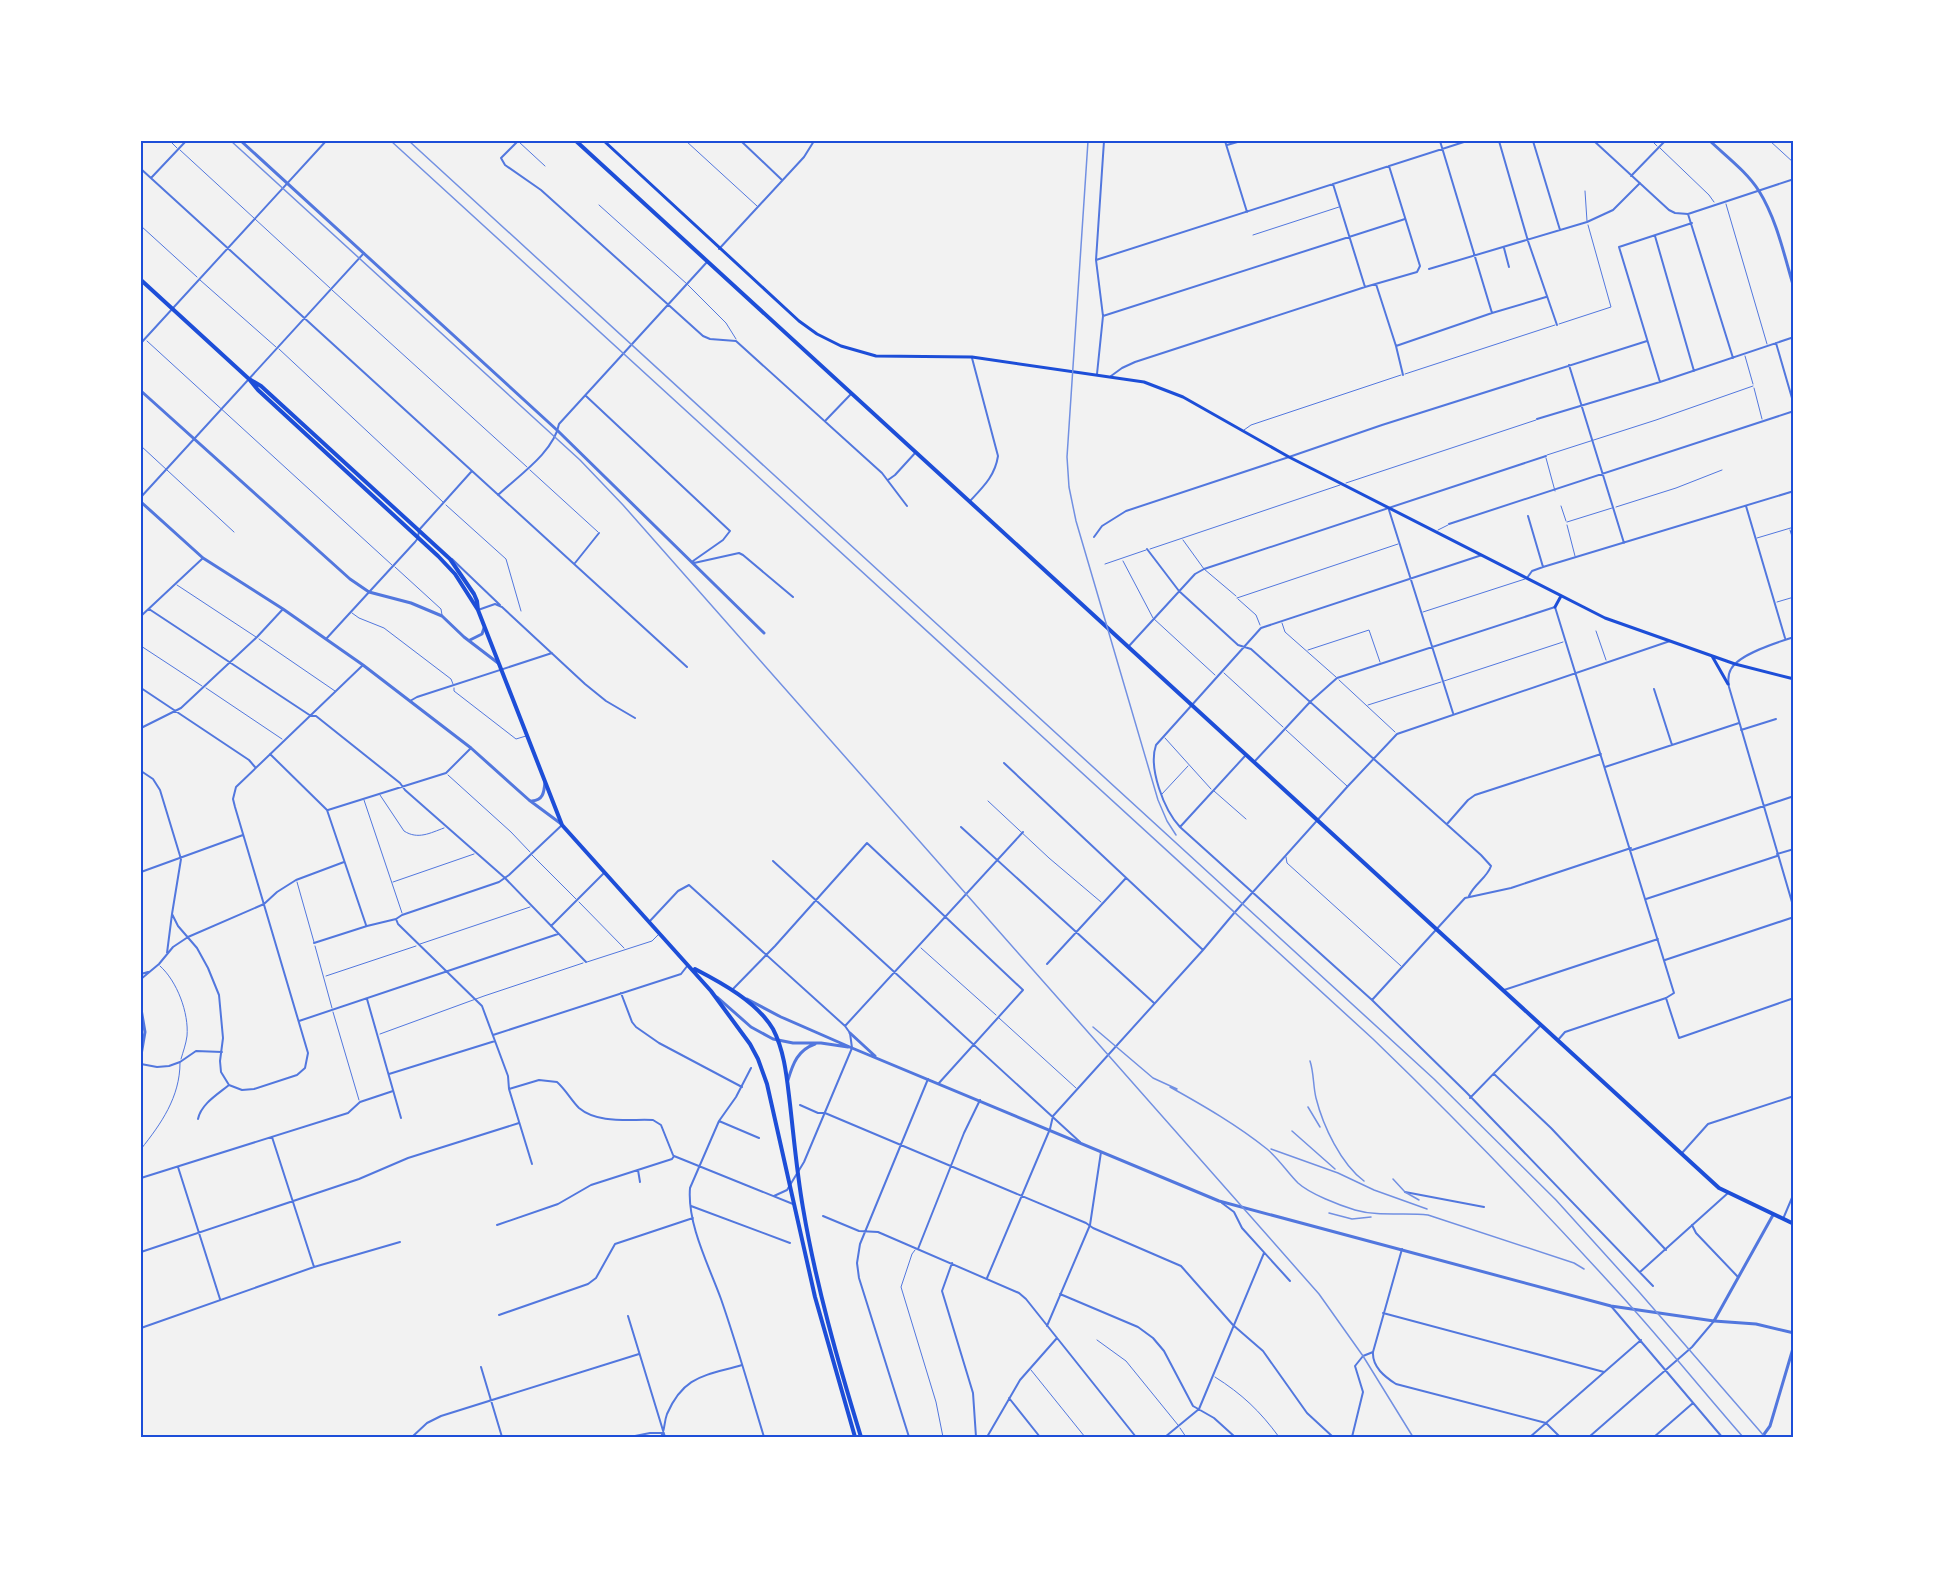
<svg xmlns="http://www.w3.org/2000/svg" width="1935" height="1578" font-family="Jost,sans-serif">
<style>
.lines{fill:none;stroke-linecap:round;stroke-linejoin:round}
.service{stroke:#5277de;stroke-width:1}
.minor{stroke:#5277de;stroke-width:2}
.tertiary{stroke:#5277de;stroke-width:3}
.secondary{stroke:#1d4ed8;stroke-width:3}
.primary{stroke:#1d4ed8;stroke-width:4}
.rail{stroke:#7290e2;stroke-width:1.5}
.neatline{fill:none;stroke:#1d4ed8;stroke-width:2}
</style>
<rect width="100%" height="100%" fill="#f2f2f2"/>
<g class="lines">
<!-- service -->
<path class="service" d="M 170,141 L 177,148
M 686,141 L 757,206
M 1652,141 L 1657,146
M 1770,141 L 1794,163
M 519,142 L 545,166
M 1660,148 L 1709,195 L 1714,202
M 180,150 L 330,288
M 1585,191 L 1587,221
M 1726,204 L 1767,344
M 599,205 L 687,284 L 726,323 L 736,339
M 141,226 L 197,277
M 1253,235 L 1339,207
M 200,280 L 276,347
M 332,290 L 527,467
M 1559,324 L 1611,307 L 1588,225
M 147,341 L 392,565
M 279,349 L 443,502
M 1745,356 L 1753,384
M 1405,374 L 1555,325
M 1754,388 L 1762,419
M 1244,430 L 1251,425 L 1401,375
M 141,446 L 234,532
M 1547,455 L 1656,420 L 1753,386
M 1546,458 L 1555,491
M 530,470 L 598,532
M 1346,483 L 1536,420
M 446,505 L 506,559 L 521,611
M 1561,506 L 1566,521
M 1616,507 L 1676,488 L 1722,470
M 1567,522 L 1612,508
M 1567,525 L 1575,556
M 1438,530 L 1448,525
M 1790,530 L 1794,543
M 1757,538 L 1794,527
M 1183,540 L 1204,569 L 1236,596
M 1150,549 L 1340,485
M 1123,561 L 1153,618 L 1215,675
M 1105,564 L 1146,550
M 395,567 L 441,609 L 442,615
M 177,585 L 256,637
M 1237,598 L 1398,544
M 1238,599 L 1256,615 L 1260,625
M 1777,602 L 1794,597
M 1423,612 L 1525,579
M 352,613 L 359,618 L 384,628 L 451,679 L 453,684
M 1282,623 L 1285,632 L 1336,677
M 1596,631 L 1606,660
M 259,639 L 335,691
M 141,646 L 202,686
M 1308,650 L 1369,630 L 1380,662
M 1224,673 L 1283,727
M 1339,680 L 1395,732
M 1444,681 L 1563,642
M 206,688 L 282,739
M 454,688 L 454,691 L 516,739 L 526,736
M 1368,705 L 1441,682
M 1286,730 L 1347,786
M 1165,738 L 1211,789
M 448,775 L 511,832 L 530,852
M 1214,791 L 1246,819
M 1162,794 L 1188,766
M 380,795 L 404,831 C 418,840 430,833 444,828
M 364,800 L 402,913
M 988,801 L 1049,858 L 1101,902
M 532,855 L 576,899
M 1286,857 L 1287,863 L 1401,966
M 297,882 L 314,942
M 393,882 L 474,854
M 579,902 L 624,948
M 420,944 L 530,907
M 315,946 L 332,1008
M 921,948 L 996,1015
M 587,962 L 652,941 L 658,935
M 160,966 C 177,981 189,1013 187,1036 C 186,1044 183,1052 181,1059
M 326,976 L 416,946
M 333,1012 L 359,1100
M 999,1018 L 1076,1088
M 380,1034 L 484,996 L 583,963
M 141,1149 C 161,1124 180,1097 180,1063
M 915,1250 L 912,1254 L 901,1287 L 936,1402 L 943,1437
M 1097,1340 L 1126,1361 L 1178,1425
M 1031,1370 L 1085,1437
M 1215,1377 C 1242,1394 1260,1411 1279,1437
M 1180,1428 L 1186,1437"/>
<!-- minor -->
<path class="minor" d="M 518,141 L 501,158 L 505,165 L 541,190 L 703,336 L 710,339 L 736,341 L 882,473 L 907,506
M 741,141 L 782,180
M 1225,141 L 1247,212
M 1440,141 L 1492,313
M 1499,141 L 1528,241 L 1557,325
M 1533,141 L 1560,230
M 1594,141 L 1669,210 L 1675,213 L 1688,214 L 1794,179
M 1227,145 L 1241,141
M 141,169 L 687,667
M 1631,176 L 1665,141
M 151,178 L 186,141
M 1333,184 L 1365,287
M 1688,214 L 1733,358
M 1655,236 L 1694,371
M 1504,248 L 1509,267
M 719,249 L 804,157 L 814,141
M 1096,260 L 1467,141
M 1429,269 L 1587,222 L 1613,210 L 1640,183
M 1376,284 L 1396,346 L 1403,375
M 1103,316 L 1405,219
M 141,343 L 326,141
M 1776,343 L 1794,405
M 1396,346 L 1492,313 L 1546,297
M 1569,365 L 1624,543
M 1097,374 L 1103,316 L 1096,260 L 1104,141
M 1111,376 L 1122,368 L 1135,362 L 1365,287 L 1417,272 L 1420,266 L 1389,166
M 1660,382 L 1619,247 L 1692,223
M 586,396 L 730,531 L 723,540 L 693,561 L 694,563
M 1537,419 L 1660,382 L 1794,337
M 826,420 L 851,394
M 888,480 L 895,475 L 916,452
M 498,495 C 518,476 554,452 559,424 L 707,262
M 141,497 L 364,253
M 970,501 C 983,487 995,476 998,456 L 972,358
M 1746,506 L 1785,638
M 1389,510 L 1453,713
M 1528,516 L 1543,567
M 1449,524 L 1794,411
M 1094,537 L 1102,526 L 1126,511 L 1289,457 L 1382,425 L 1647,341
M 1147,549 L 1179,591 L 1238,645 L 1251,649 L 1481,855 L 1491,866 C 1487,878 1474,884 1469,896
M 1482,555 L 1261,628 L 1156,745 C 1148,768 1164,810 1180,827 L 1372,1000 L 1466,1092 L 1653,1286
M 452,559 L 500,605
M 575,563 L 599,533
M 694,563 L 739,553 L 743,555 L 793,597
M 1527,578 L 1532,571 L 1543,567 L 1794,491
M 149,609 L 311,716 L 316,716 L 400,783 L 405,790 L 505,878 L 586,962
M 478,610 L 495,604 L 502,607 L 585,684 L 606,701 L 635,718
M 141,616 L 203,558
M 1794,637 C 1778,642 1739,654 1731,669 C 1728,674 1728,681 1729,687 L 1794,909
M 326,639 L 415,542 L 418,538 L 419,530 L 471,472
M 1129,646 L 1195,574 L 1204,569 L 1546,456
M 141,688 L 249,760 L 255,767
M 1654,689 L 1672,745
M 410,701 L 417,697 L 552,653
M 141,728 L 181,708 L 257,637 L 283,609
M 1741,730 L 1776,719
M 270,754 L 327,810 L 366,925
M 1255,761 L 1310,702 L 1337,678 L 1555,607 L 1674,993 L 1666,998 L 1565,1032 L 1558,1040
M 1004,763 L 1203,950
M 1605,767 L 1739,723
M 141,771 L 153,779 L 160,790 L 181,859 L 172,914 L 178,926 L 197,948 L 208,968 L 219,995 L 223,1038 L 220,1061 L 221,1072 L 229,1085
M 328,810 L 446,773 L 471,748
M 1447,824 L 1468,800 L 1475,795 L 1601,754
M 961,827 L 1154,1003
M 1180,827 L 1245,756
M 1632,850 L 1794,796
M 1777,854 L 1794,849
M 773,861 L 1080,1142
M 141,872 L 243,835
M 1646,899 L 1777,856
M 396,919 L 398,924 L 482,1006 L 508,1076 L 509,1089 L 532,1164
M 649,922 L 678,891 L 689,885 L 845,1026 L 850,1033 L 852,1048 L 804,1162 L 787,1190 L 774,1196
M 551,926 L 604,873
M 314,943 L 367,926 L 396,919 L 402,915 L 499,882 L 509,875 L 562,825
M 167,953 L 172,914
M 1665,960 L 1794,917
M 1047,964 L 1126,878
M 141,974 L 148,972
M 141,979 L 159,964 L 173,947 L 188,937 L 264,904 L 277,892 L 296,880 L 344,862
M 732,990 L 775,946 L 867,843 L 1023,990 L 939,1083
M 1504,990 L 1658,939
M 621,993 L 632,1022 L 636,1027 L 659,1043 L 742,1087
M 1666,998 L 1679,1038 L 1794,998
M 367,999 L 401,1118
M 1372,1000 L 1465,898 L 1511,888 L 1631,848
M 299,1021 L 558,934
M 845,1026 L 1023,832
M 493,1035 L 681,974 L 688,965
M 141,1064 L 157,1067 L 169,1066 L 180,1062 L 196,1051 L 222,1052
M 751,1068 L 736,1097 L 719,1121 L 690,1188 C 687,1224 709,1266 721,1299 C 737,1345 750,1391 764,1437
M 389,1074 L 495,1041
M 1494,1074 L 1551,1128 L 1666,1250
M 229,1085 L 242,1090 L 254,1089 L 297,1075 L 305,1068 L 308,1053 L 235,807 L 233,799 L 236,787 L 363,665
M 509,1089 L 539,1080 L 557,1082 C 566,1090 571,1100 579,1108 C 598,1124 629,1119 653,1120 L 661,1125 L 673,1155
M 1470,1098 L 1541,1025
M 800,1105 L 818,1113 L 825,1113 L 1086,1223 L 1093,1228 L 1181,1266 L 1233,1325 L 1263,1351 L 1307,1413 L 1333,1437
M 198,1119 C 201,1104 218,1094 229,1085
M 719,1121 L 759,1138
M 272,1137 L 314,1267
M 1682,1153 L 1708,1124 L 1794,1096
M 178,1167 L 220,1299
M 638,1170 L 640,1182
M 141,1178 L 348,1113 L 360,1102 L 393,1091
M 1405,1192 L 1484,1207
M 1222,1203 L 1234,1212 L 1242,1228 L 1290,1281
M 691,1206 L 790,1243
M 823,1216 L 859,1231 L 878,1232 L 1019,1293 L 1026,1299 L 1136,1437
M 1783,1219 L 1794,1193
M 497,1225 L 558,1204 L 591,1185 L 672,1159 L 674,1156 L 793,1204
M 1692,1225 L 1696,1233 L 1738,1277
M 918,1249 L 964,1133 L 980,1100
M 141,1252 L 359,1179 L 408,1158 L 519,1123
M 952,1263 L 942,1291 L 973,1393 L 976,1437
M 1640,1272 L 1728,1193
M 987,1278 L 1050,1129 L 1053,1116 L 1203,950 L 1235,912 L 1348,786 L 1397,734 L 1670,641
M 1060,1294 L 1138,1327 L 1153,1338 L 1164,1351 L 1193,1406 L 1214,1418 L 1235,1437
M 1611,1306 L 1722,1437
M 1383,1313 L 1604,1372
M 499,1315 L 588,1284 L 596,1278 L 615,1244 L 693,1218
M 628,1316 L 665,1437
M 1047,1326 L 1090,1225 L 1101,1152
M 141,1328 L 314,1267 L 400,1242
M 1373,1352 C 1372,1367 1385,1377 1396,1384 L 1546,1423 L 1560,1437
M 481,1367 L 502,1437
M 1009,1398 L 1040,1437
M 412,1437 L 427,1423 L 441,1416 L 639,1354
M 630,1437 L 650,1433 L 663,1433
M 661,1437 C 665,1430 664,1422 667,1414 C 684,1375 705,1376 742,1365
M 909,1437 L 859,1278 L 857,1263 L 860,1244 L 928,1079
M 987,1437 L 1020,1380 L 1057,1338
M 1165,1437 L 1199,1409 L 1264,1253
M 1352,1437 L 1363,1392 L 1355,1366 L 1363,1356 L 1373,1352 L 1402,1249
M 1530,1437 L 1641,1340
M 1589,1437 L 1692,1347 L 1714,1321
M 1654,1437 L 1693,1403"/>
<!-- tertiary -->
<path class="tertiary" d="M 241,141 L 558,431 L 764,633
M 1710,141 C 1727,157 1747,172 1759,191 C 1777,220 1784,255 1794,288
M 141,391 L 350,579 L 369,592 L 411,603 L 442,616 L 464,637 L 498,663
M 141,502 L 203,558 L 283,609 L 363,665 L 471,748 L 529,800 L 560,823
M 470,640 L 482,634 L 484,628
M 532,801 C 543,800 544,793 545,782
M 717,997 L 751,1027 L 773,1039 L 793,1043 L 821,1043 L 848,1047
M 747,999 L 781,1017 L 852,1048 L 1219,1201 L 1611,1306 L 1714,1321 L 1756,1324 L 1794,1333
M 141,1009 L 145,1032 L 141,1055
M 850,1033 L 875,1056
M 788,1080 C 793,1063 798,1050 815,1044
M 1714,1321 L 1773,1215
M 1762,1437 L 1770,1426 L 1794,1345"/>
<!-- secondary -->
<path class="secondary" d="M 604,141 L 799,321 L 817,334 L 841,346 L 876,356 L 972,357 L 1144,382 L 1183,397 L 1289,457 L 1605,618 L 1735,664 L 1794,679
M 1555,607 L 1561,596
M 1712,656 L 1728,684"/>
<!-- primary -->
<path class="primary" d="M 576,141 L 1719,1188 L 1794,1224
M 141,280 L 249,379 L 258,390 L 438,556 L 455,574 L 478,610
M 249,379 L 261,386 L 450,559 L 474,594 L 477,601 L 478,610 L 562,825 L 711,991 L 750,1044 L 758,1059 L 767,1084 L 815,1297 L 855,1437
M 695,969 C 722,983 757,1002 773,1029 C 785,1052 787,1080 790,1104 C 794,1139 797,1174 803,1208 C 816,1285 838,1362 861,1437"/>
<!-- rail -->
<path class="rail" d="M 231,141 L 580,460 L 623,505 L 1319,1294 L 1363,1356 L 1413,1437
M 391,141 L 1373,1039 C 1458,1121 1539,1205 1618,1292 C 1661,1339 1701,1389 1743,1437
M 409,141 L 1434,1079 L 1556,1200 L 1640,1293 L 1765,1437
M 1088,141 L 1067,457 L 1069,487 L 1076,521 L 1158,800 L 1167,821 L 1176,835
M 1093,1027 L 1153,1078 L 1177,1089
M 1310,1061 C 1314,1073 1313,1086 1316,1098 C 1323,1126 1341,1164 1364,1181
M 1170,1087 C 1204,1106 1237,1125 1267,1149 C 1279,1159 1287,1172 1298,1183 C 1310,1194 1339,1205 1355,1210 C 1379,1217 1404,1212 1428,1215 L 1574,1263 L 1584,1269
M 1308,1107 L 1320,1127
M 1292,1131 L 1335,1169
M 1271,1149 L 1338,1173 L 1374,1190 L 1427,1209
M 1393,1179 L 1405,1192 L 1419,1200
M 1329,1213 L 1352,1219 L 1371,1217"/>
</g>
<!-- border -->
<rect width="1935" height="1578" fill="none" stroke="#ffffff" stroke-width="285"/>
<rect x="142" y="142" width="1650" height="1294" class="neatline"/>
</svg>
